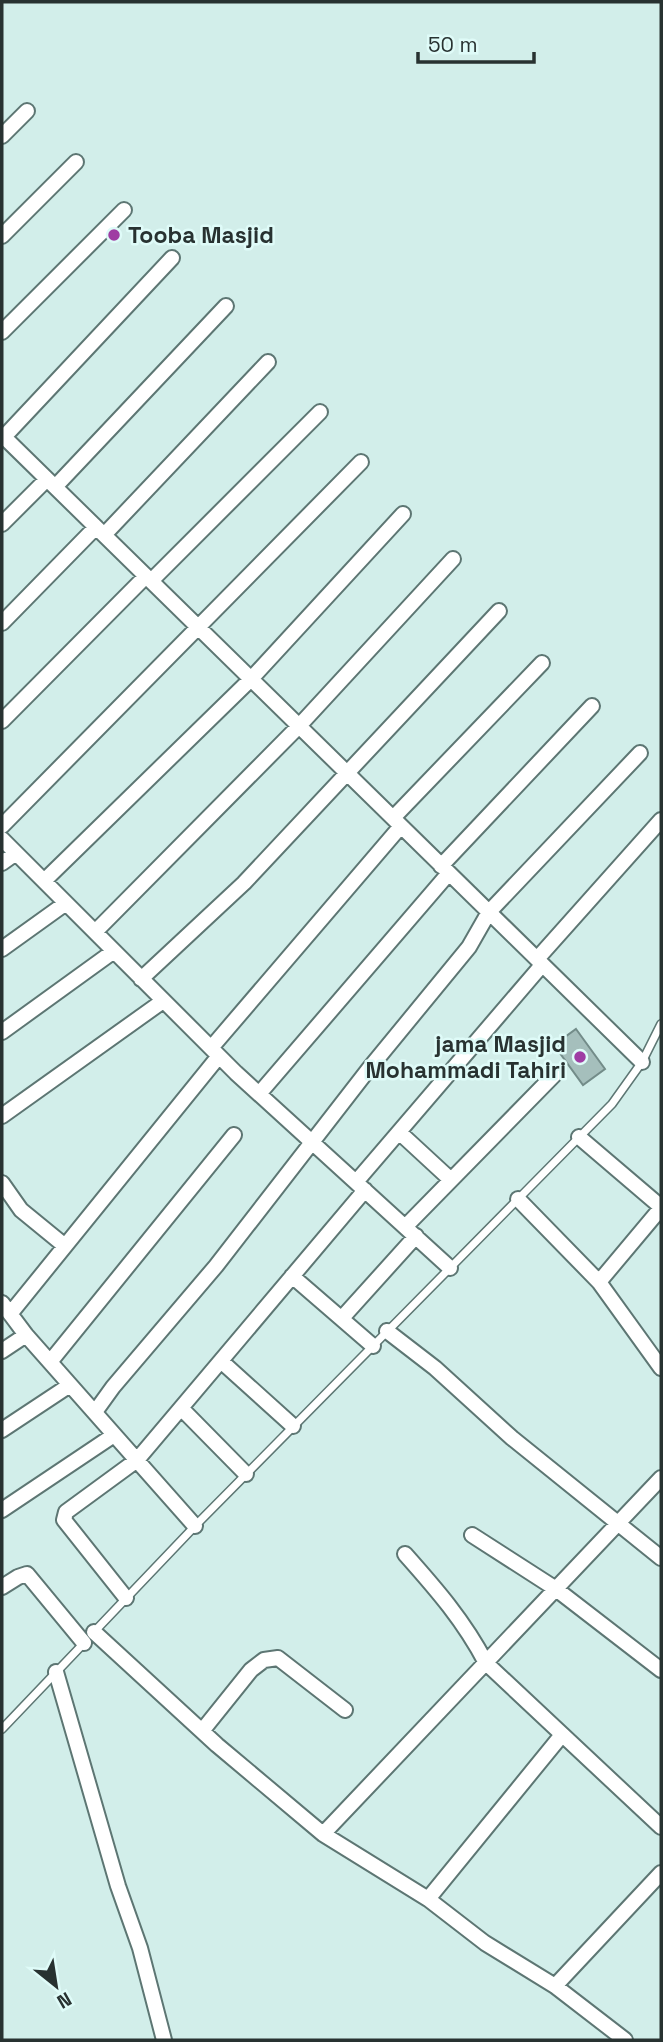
<svg xmlns="http://www.w3.org/2000/svg" width="663" height="2042" font-family="'Space Grotesk',sans-serif">
<style>
.building{fill:#a5bfbc;stroke:#738c89;stroke-width:2}
.lines{fill:none;stroke-linecap:round;stroke-linejoin:round}
.lane-casing{stroke:#5d7673;stroke-width:10}
.street-casing{stroke:#5d7673;stroke-width:18}
.lane{stroke:#fff;stroke-width:7}
.street{stroke:#fff;stroke-width:14}
.poi-dot{fill:#9f3da3;stroke:#dffbf8;stroke-width:2.5}
.labels{text-anchor:middle;stroke-width:5;stroke-linejoin:round;paint-order:stroke}
.poi-label{font-size:23px;font-weight:bold;fill:#283231;stroke:#dffbf8;text-anchor:start}
</style>
<rect width="100%" height="100%" fill="#d2eeea"/>
<!-- building -->
<path class="building" d="M 576,1029 L 605,1069 L 583,1085 L 554,1045 Z"/>
<g class="lines">
<!-- lane casing -->
<g class="lane-casing">
<path id="lane" d="M 94,1632 L 195,1526 L 612,1104 L 642,1062 L 661,1024
M 2,1729 L 86,1641"/>
</g>
<!-- street casing -->
<g class="street-casing">
<path id="street" d="M 2,136 L 27,111
M 2,236 L 76,162
M 2,332 L 124,210
M 2,435 L 642,1062
M 4,437 L 172,258
M 55,487 L 226,306
M 2,524 L 47,479
M 104,535 L 268,362
M 151,581 L 320,412
M 2,623 L 96,527
M 2,721 L 146,576
M 393,818 L 542,663
M 2,826 L 361,462
M 2,839 L 236,1073 L 450,1268
M 2,863 L 16,853
M 441,866 L 592,706
M 44,881 L 251,679 L 403,514
M 95,932 L 299,726 L 453,559
M 2,949 L 66,903
M 537,959 L 661,820
M 141,979 L 244,883 L 499,611
M 2,1032 L 114,951
M 211,1048 L 401,826
M 259,1094 L 449,873
M 2,1116 L 163,1001
M 399,1132 L 451,1180
M 579,1137 L 661,1207
M 356,1182 L 542,965
M 2,1183 L 21,1210 L 65,1246
M 518,1199 L 599,1282 L 661,1368
M 405,1227 L 554,1075
M 292,1276 L 373,1346
M 599,1282 L 661,1208
M 2,1303 L 26,1335 L 195,1526
M 10,1314 L 219,1056
M 342,1318 L 416,1236
M 387,1331 L 435,1368 L 512,1438 L 661,1558
M 2,1351 L 26,1335
M 221,1361 L 293,1426
M 50,1362 L 234,1135
M 181,1408 L 246,1474
M 95,1412 L 113,1387 L 216,1266 L 368,1070 L 469,947 L 489,912 L 640,753
M 2,1430 L 70,1385
M 2,1510 L 114,1435
M 472,1535 L 556,1589 L 661,1670
M 405,1554 C 437,1590 464,1621 486,1663 L 661,1827
M 2,1587 L 18,1577 L 27,1574 L 84,1643
M 126,1598 L 64,1520 L 66,1512 L 137,1460 L 365,1190
M 94,1632 L 217,1745 L 323,1834 L 428,1899 L 485,1943 L 555,1986 L 625,2040
M 56,1672 L 118,1886 L 140,1948 L 164,2040
M 202,1731 L 251,1670 L 264,1660 L 278,1658 L 345,1710
M 323,1834 L 661,1478
M 428,1899 L 561,1736
M 555,1986 L 661,1873"/>
</g>
<!-- lane -->
<use href="#lane" class="lane"/>
<!-- street -->
<use href="#street" class="street"/>
</g>
<!-- markers -->
<g class="poi-dot">
<circle cx="114" cy="235" r="7"/>
<circle cx="580" cy="1057" r="7"/>
</g>
<g class="labels">
<!-- poi labels -->
<g class="poi-label">
<text x="128" y="243">Tooba Masjid</text>
<text x="566" y="1052" text-anchor="end">jama Masjid<tspan x="566" dy="26">Mohammadi Tahiri</tspan></text>
</g>
</g>
<!-- border -->
<rect width="663" height="2042" fill="none" stroke="#283231" stroke-width="7"/>
<!-- north arrow -->
<g transform="translate(56 1986) rotate(150)" stroke="#dffbf8" stroke-width="5" paint-order="stroke">
<path d="M0-5L12 26L0 18L-12 26Z" fill="#283231"/>
<text y="-10" font-size="19" font-weight="bold" text-anchor="middle" fill="#283231">N</text>
</g>
<!-- scale -->
<path d="M418 52v10h116v-10" fill="none" stroke="#283231" stroke-width="3.5"/>
<text x="428" y="52" font-size="21" fill="#283231" stroke="#dffbf8" stroke-width="5" paint-order="stroke">50 m</text>
</svg>
